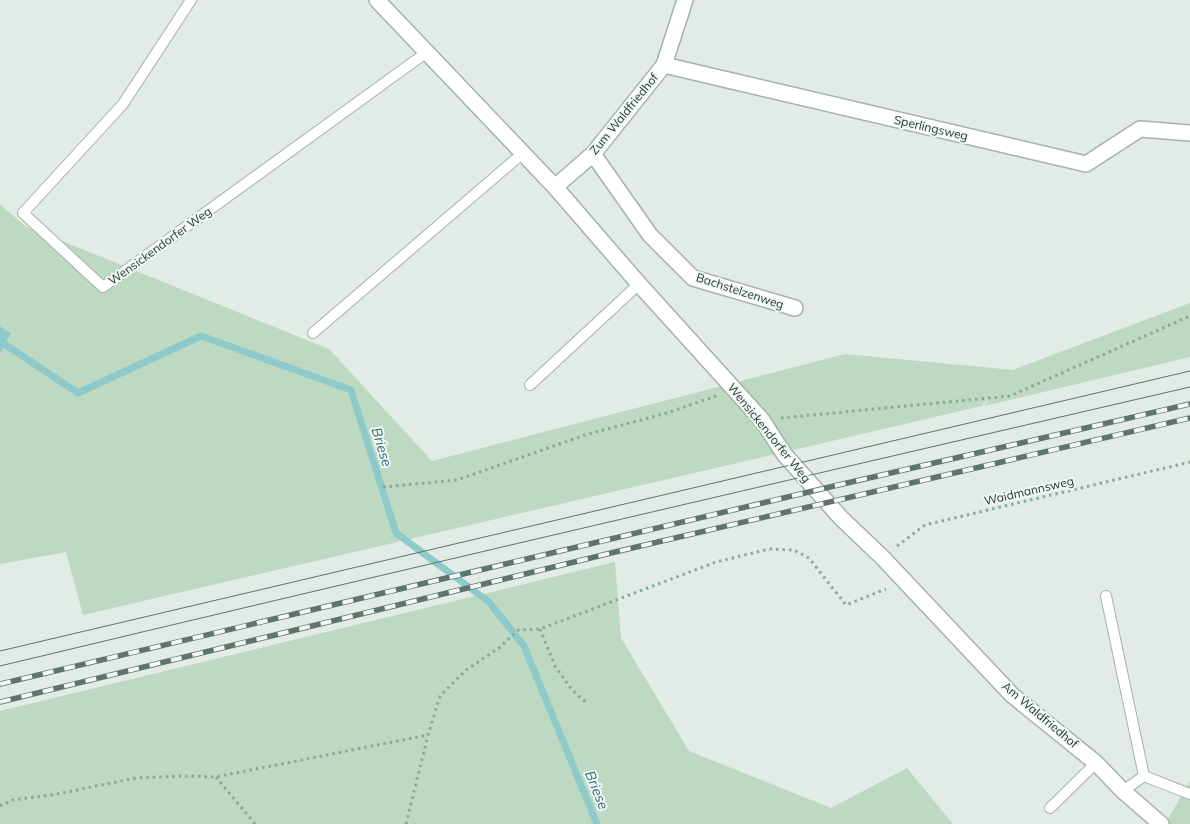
<svg xmlns="http://www.w3.org/2000/svg" width="1190" height="824" font-family="Mulish,sans-serif">
<style>
.green{fill:#bdd9c1}
.water{fill:#90c9ca}
.lines{fill:none;stroke-linecap:round;stroke-linejoin:round}
.stream{stroke:#90c9ca;stroke-width:7}
.lane-casing{stroke:#a5b2ac;stroke-width:12}
.street-casing{stroke:#a5b2ac;stroke-width:18}
.path{stroke:#86ab9a;stroke-width:3;stroke-dasharray:2.5 4;stroke-linecap:butt}
.lane{stroke:#fff;stroke-width:10}
.street{stroke:#fff;stroke-width:15}
.tram{stroke:#5f756c;stroke-width:1}
.rail-casing{stroke:#5f756c;stroke-width:5.5}
.rail{stroke:#f2f8f4;stroke-width:4;stroke-dasharray:11;stroke-linecap:butt}
.labels{text-anchor:middle;stroke-width:4;stroke-linejoin:round;paint-order:stroke}
.street-label{font-size:12px;fill:#243a31;stroke:#f2f8f4}
.water-label{font-size:14px;font-style:italic;fill:#256d6f;stroke:#f2f8f4}
</style>
<rect width="100%" height="100%" fill="#e2ebe6"/>
<!-- green -->
<path class="green" d="M 0,204 L 25,226 L 329,349 L 432,461 L 845,354 L 1013,370 L 1190,303 L 1190,357 L 984,406 L 994,392 L 982,406 L 83,615 L 66,552 L 0,564 L 0,354 L 11,333 L 0,326 Z
M 615,562 L 621,638 L 689,751 L 831,808 L 907,768 L 953,824 L 0,824 L 0,711 Z
M 1190,781 L 1190,824 L 1165,824 Z"/>
<!-- water -->
<path class="water" d="M 0,326 L 11,333 L 0,354 Z"/>
<g class="lines">
<!-- stream -->
<path class="stream" d="M 0,341 L 78,393 L 201,336 L 351,390 L 396,533 L 489,602 L 524,646 L 597,824"/>
<!-- lane casing -->
<g class="lane-casing">
<path id="lane" d="M 191,0 L 123,104 L 23,213 L 103,287 L 427,52
M 313,333 L 523,153
M 530,385 L 639,284
M 1106,596 L 1144,776 L 1123,791
M 1144,776 L 1190,794
M 1050,808 L 1096,763"/>
</g>
<!-- street casing -->
<g class="street-casing">
<path id="street" d="M 377,0 L 555,187 L 639,284 L 762,420 L 784,454 L 841,518 L 882,557 L 1012,695 L 1096,763 L 1123,791 L 1161,824
M 664,65 L 1086,164 L 1140,129 L 1190,133
M 593,154 L 650,235 L 693,278 L 795,308
M 555,187 L 593,154 L 664,65 L 685,0"/>
</g>
<!-- path -->
<path class="path" d="M 781,418 L 1010,396 L 1190,316
M 383,487 L 457,480 L 585,435 L 667,413 L 716,396
M 897,546 L 925,525 L 1190,462
M 540,629 L 555,666 L 572,690 L 587,703
M 216,777 L 255,824
M 0,806 L 13,800 L 57,794 L 136,778 L 184,776 L 215,777 L 428,735
M 406,824 L 428,735 L 440,696 L 466,670 L 499,648 L 518,630 L 540,629 L 716,562 L 769,549 L 794,550 L 809,558 L 846,605 L 886,589"/>
<!-- lane -->
<use href="#lane" class="lane"/>
<!-- street -->
<use href="#street" class="street"/>
<!-- tram -->
<path class="tram" d="M 0,651 L 1190,371
M 0,666 C 396,571 793,479 1190,387"/>
<!-- rail casing -->
<g class="rail-casing">
<path id="rail" d="M 0,684 L 834,486 L 1190,404
M 0,702 L 615,552 L 1190,418"/>
</g>
<!-- rail -->
<use href="#rail" class="rail"/>
</g>
<g class="labels">
<!-- street labels -->
<g class="street-label">
<text transform="translate(624 114) rotate(-51)" y="4">Zum Waldfriedhof</text>
<text transform="translate(931 128) rotate(13)" y="4">Sperlingsweg</text>
<text transform="translate(160 246) rotate(-36)" y="4">Wensickendorfer Weg</text>
<text transform="translate(740 291) rotate(18)" y="4">Bachstelzenweg</text>
<text transform="translate(769 433) rotate(51)" y="4">Wensickendorfer Weg</text>
<text transform="translate(1029 491) rotate(-13)" y="4">Waidmannsweg</text>
<text transform="translate(1040 715) rotate(40)" y="4">Am Waldfriedhof</text>
</g>
<!-- water labels -->
<g class="water-label">
<text transform="translate(382 447) rotate(73)" y="5">Briese</text>
<text transform="translate(597 790) rotate(68)" y="5">Briese</text>
</g>
</g>
</svg>
